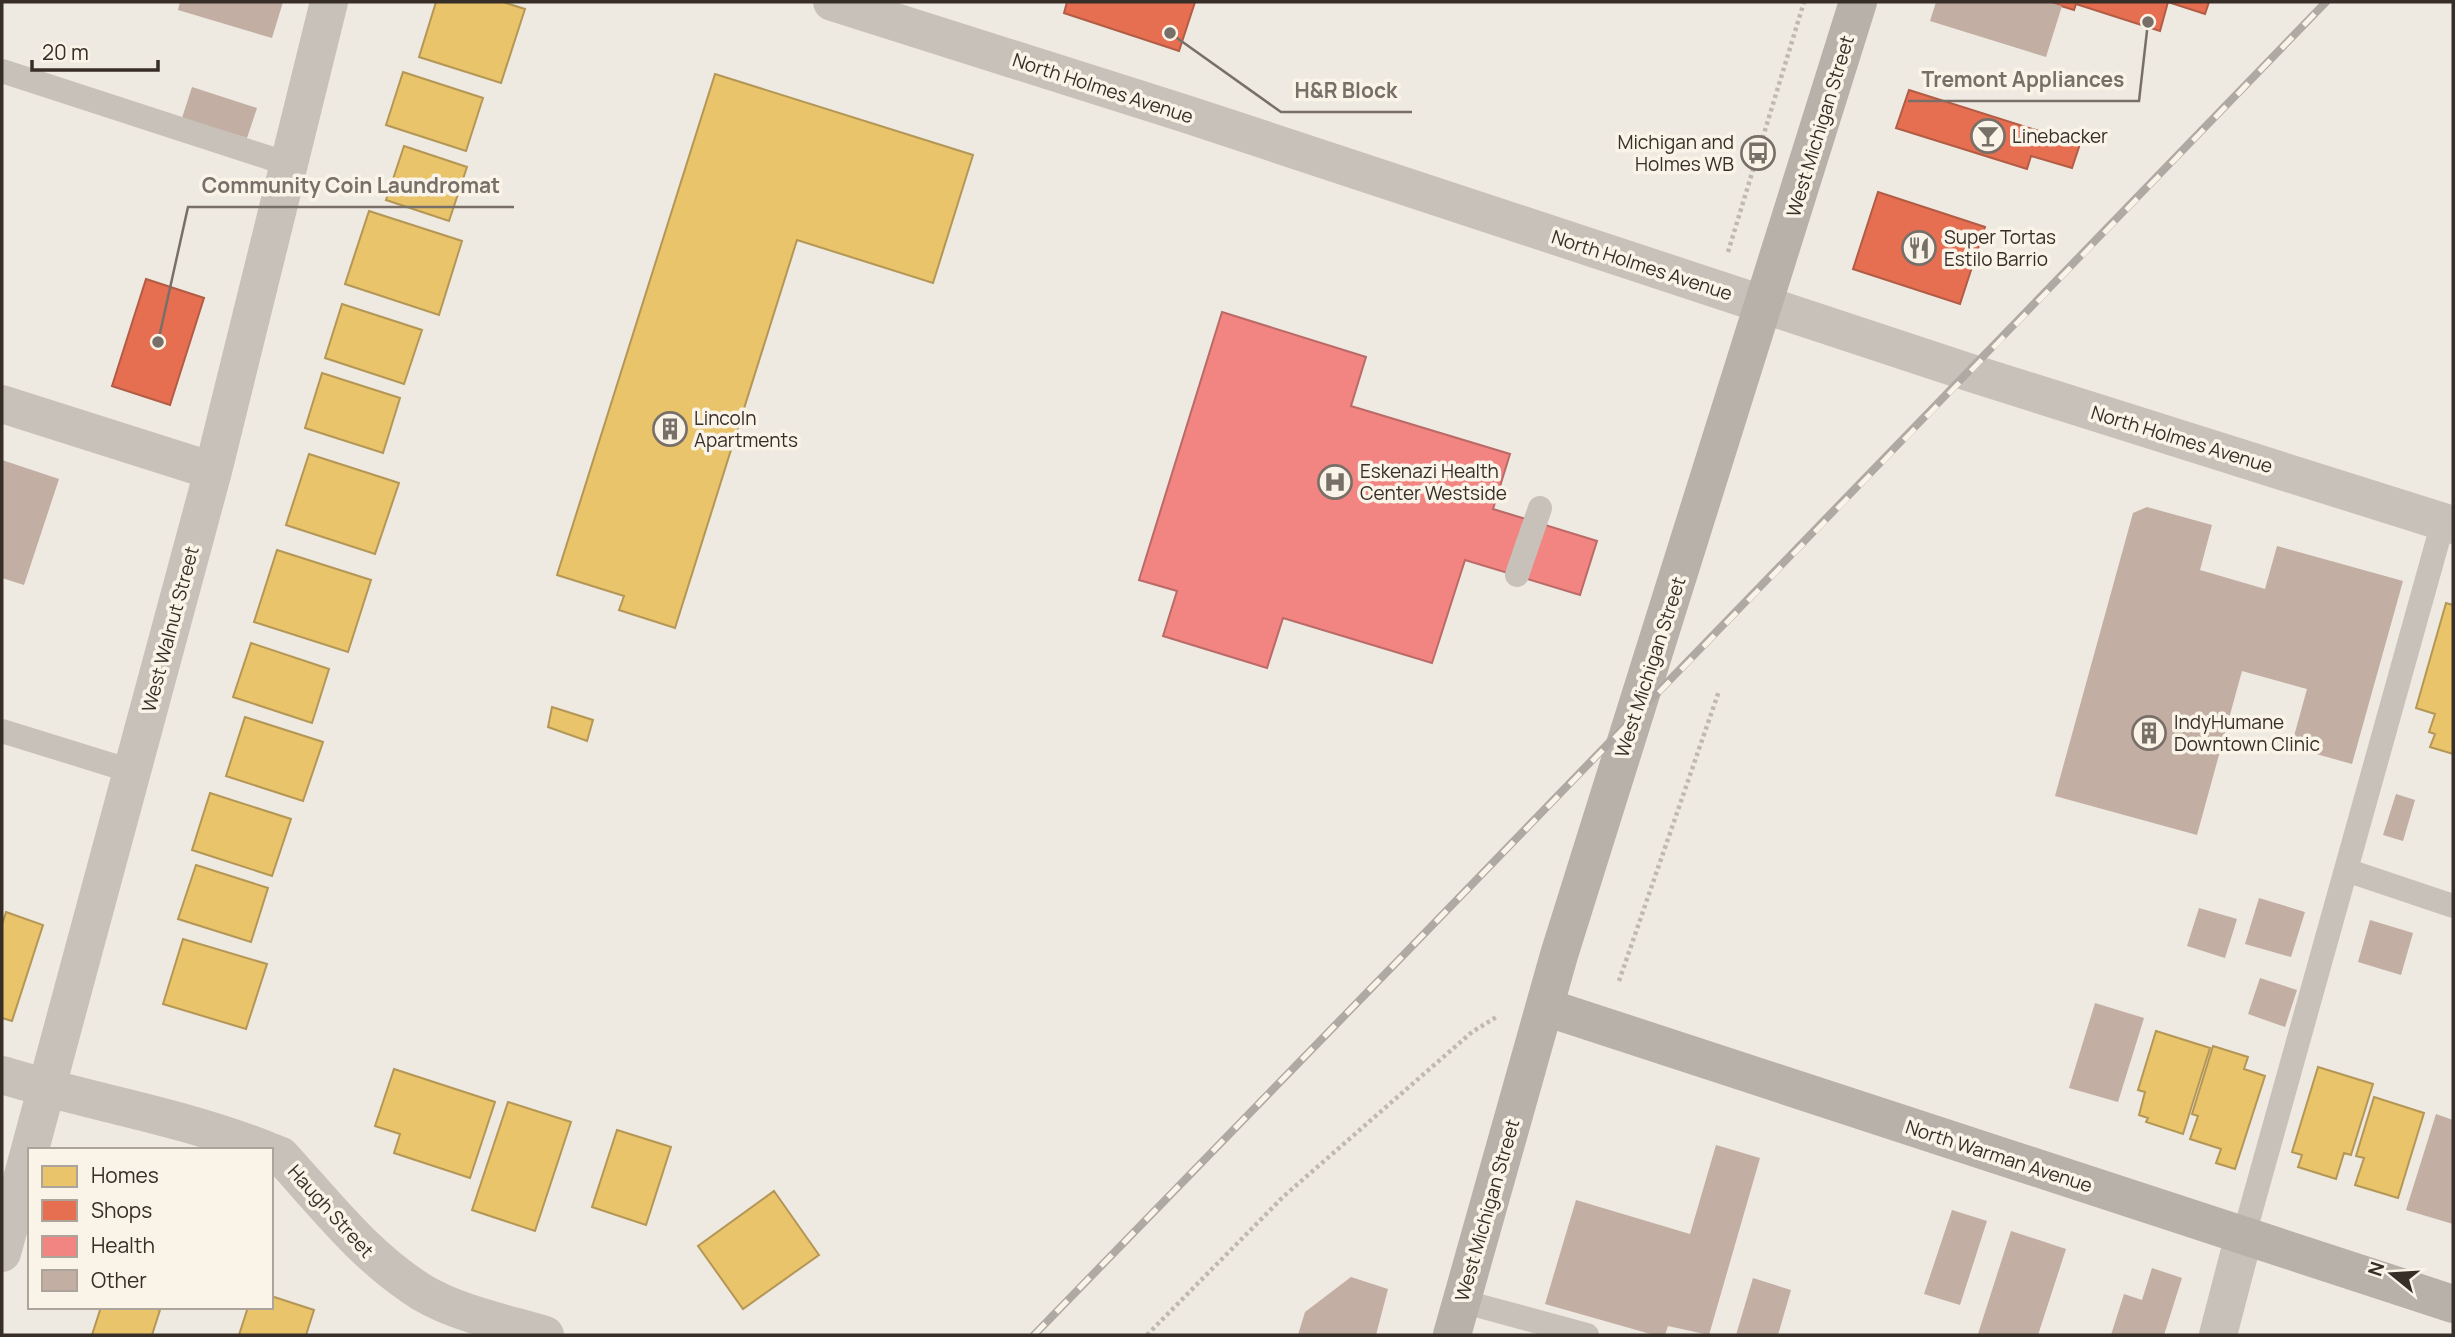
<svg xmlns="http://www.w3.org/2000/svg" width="2455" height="1337" font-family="Manrope,sans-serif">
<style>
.homes{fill:#e9c46a;stroke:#b49756;stroke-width:2}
.shops{fill:#e76f51;stroke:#b25c45;stroke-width:2}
.health{fill:#f28482;stroke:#ba6a67;stroke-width:2}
.building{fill:#c2aea2}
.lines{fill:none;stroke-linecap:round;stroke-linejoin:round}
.path{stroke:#c0b9b2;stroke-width:4.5;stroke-dasharray:3.5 3.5;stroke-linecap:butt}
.lane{stroke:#c7c1ba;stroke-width:24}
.street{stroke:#c7c1ba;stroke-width:38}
.secondary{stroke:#b8b1aa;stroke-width:38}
.rail-casing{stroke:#afa9a4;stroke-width:8}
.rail{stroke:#faf3e8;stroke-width:5;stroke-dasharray:16;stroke-linecap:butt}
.labels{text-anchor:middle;stroke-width:7;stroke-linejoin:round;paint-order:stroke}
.street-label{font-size:19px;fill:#382e28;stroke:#faf3e8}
.poi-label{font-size:19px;fill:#382e28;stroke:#faf3e8;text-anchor:start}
.leader{fill:none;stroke:#786f69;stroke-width:2.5}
.callout-dot{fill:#786f69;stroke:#faf3e8;stroke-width:2.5}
.callout-label{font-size:21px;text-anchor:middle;font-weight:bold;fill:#786f69;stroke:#faf3e8;stroke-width:7;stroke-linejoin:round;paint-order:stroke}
</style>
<rect width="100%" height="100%" fill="#eee9e1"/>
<!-- homes -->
<path class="homes" d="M 436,2 L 503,2 L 525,9 L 501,83 L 419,57 Z
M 403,72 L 483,98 L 466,151 L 386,125 Z
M 715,74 L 973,155 L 933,283 L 797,240 L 675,628 L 619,610 L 624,596 L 557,575 Z
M 404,146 L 467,167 L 449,221 L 386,200 Z
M 369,211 L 462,241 L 439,315 L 345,284 Z
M 342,304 L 422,330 L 404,384 L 325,358 Z
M 322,373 L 400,398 L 383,453 L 305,428 Z
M 309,454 L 399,483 L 375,554 L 286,525 Z
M 277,550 L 371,580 L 348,652 L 254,622 Z
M 2446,603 L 2453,605 L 2453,754 L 2430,747 L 2435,734 L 2429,732 L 2435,714 L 2416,708 Z
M 251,643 L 329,669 L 312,723 L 233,697 Z
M 552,707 L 593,720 L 587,741 L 548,727 Z
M 245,717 L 323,742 L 303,801 L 226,776 Z
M 210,793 L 291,819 L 272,876 L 192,850 Z
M 196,865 L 268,888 L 251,942 L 178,919 Z
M 6,912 L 43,925 L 12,1021 L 2,1018 L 2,925 Z
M 183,939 L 267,964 L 246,1029 L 163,1004 Z
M 2156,1031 L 2210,1048 L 2183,1134 L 2146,1122 L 2148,1118 L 2139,1115 L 2145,1092 L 2138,1090 Z
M 2213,1046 L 2248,1057 L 2244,1069 L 2265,1076 L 2235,1169 L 2216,1163 L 2221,1149 L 2190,1139 L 2198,1116 L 2192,1114 Z
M 2318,1067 L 2373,1084 L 2351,1155 L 2344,1153 L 2336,1179 L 2298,1167 L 2302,1155 L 2292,1152 Z
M 394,1069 L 495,1102 L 470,1178 L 394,1153 L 400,1134 L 375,1126 Z
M 2374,1097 L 2424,1113 L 2398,1198 L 2355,1185 L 2364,1158 L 2356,1156 Z
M 508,1102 L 571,1122 L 535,1231 L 472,1210 Z
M 617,1130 L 671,1147 L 646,1225 L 592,1207 Z
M 774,1191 L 819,1255 L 743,1309 L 698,1246 Z
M 271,1296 L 314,1310 L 306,1335 L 239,1335 L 248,1307 L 271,1307 Z
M 101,1307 L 151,1307 L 160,1310 L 152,1335 L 92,1335 Z"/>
<!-- shops -->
<path class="shops" d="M 1067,2 L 1195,2 L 1179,51 L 1064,13 Z
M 2048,2 L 2209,2 L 2205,14 L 2168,2 L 2160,31 L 2076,4 L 2074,10 Z
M 1909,90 L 2080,144 L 2072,168 L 2031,156 L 2027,169 L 1896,128 Z
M 1878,192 L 1985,227 L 1960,304 L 1853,269 Z
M 146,279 L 204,298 L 170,405 L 112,386 Z"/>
<!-- health -->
<path class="health" d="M 1222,312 L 1366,357 L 1351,406 L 1510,454 L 1493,509 L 1597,541 L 1580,595 L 1465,560 L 1432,663 L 1283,618 L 1267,668 L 1163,636 L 1177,591 L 1139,580 Z"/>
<!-- building -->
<path class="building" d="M 180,2 L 283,2 L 272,38 L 178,10 Z
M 1936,2 L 2048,2 L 2062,6 L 2046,57 L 1930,21 Z
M 192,87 L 257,108 L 247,138 L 182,118 Z
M 2,460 L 59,479 L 24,585 L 2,578 Z
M 2147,507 L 2212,525 L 2200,570 L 2265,589 L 2277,546 L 2403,581 L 2352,764 L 2291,747 L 2307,689 L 2242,671 L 2197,835 L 2055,796 L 2133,513 Z
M 2396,794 L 2415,800 L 2403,841 L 2383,835 Z
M 2259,898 L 2305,912 L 2291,957 L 2245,944 Z
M 2199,908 L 2237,919 L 2225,958 L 2187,946 Z
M 2370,920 L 2413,933 L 2401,975 L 2358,962 Z
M 2260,978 L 2297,990 L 2285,1027 L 2248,1014 Z
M 2095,1003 L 2144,1018 L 2118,1102 L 2069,1088 Z
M 2436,1114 L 2453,1120 L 2453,1224 L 2406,1210 Z
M 1716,1145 L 1760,1158 L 1709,1335 L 1668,1326 L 1665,1335 L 1654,1335 L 1545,1304 L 1576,1200 L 1690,1234 Z
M 1952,1210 L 1987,1221 L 1960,1305 L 1924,1294 Z
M 2011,1231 L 2066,1249 L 2038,1335 L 1982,1335 L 1978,1334 Z
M 2152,1268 L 2182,1278 L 2164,1335 L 2111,1335 L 2124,1294 L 2142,1300 Z
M 1351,1277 L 1388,1289 L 1376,1335 L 1298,1335 L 1305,1312 Z
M 1753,1278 L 1791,1290 L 1778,1335 L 1736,1335 Z"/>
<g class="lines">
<!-- path -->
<path class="path" d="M 1728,252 L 1804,2
M 1619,981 L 1719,691
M 1147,1335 L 1284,1196 L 1472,1032 L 1498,1016"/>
<!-- lane -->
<path class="lane" d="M 2,71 L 288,164
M 1517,575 L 1540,508
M 2,731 L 131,771
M 2346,870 L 2453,906
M 2244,1235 L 2443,522
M 1461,1301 L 1587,1335"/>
<!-- street -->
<path class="street" d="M 832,2 L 1183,113 L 1971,373 L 2453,525
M 2,404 L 213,471
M 2,1075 C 89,1102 181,1116 266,1150
M 271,1152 L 281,1156 C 326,1205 365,1257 423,1293 C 459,1314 505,1323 545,1335
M 2,1253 L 213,471 L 329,2
M 2218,1335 L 2244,1235"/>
<!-- secondary -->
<path class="secondary" d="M 1545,1007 L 2453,1304
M 1452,1335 L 1559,955 L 1858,2"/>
<!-- rail casing -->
<g class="rail-casing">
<path id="rail" d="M 1034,1335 C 1465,891 1898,449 2326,2"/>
</g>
<!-- rail -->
<use href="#rail" class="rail"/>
</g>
<!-- icons -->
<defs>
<g id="bar-ring" transform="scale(1.75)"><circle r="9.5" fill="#faf3e8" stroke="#786f69" stroke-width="1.5"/><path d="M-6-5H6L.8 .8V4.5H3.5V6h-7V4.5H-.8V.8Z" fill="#786f69"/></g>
<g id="bus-ring" transform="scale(1.75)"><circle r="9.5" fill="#faf3e8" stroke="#786f69" stroke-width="1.5"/><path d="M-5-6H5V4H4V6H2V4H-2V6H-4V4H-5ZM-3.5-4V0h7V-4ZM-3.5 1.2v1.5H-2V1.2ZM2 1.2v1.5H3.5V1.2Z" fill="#786f69"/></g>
<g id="restaurant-ring" transform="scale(1.75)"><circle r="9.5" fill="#faf3e8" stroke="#786f69" stroke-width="1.5"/><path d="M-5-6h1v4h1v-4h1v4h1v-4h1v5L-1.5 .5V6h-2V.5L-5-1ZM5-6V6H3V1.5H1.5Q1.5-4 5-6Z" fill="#786f69"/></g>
<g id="building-ring" transform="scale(1.75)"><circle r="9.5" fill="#faf3e8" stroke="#786f69" stroke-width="1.5"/><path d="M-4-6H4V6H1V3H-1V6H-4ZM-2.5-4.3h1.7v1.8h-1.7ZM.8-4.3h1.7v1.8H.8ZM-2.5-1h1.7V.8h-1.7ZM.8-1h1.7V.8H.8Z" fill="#786f69"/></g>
<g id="hospital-ring" transform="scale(1.75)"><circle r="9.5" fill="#faf3e8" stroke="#786f69" stroke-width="1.5"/><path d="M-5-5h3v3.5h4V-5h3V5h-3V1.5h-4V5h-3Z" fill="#786f69"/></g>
</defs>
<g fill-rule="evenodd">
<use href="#bar-ring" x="1988" y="136"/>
<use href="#bus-ring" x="1758" y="153"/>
<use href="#restaurant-ring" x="1919" y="248"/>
<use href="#building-ring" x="670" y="429"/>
<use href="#hospital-ring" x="1335" y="482"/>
<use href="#building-ring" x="2149" y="733"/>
</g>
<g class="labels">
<!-- street labels -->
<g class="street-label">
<text transform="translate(1103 88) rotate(18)" y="7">North Holmes Avenue</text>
<text transform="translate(1820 126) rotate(-73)" y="7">West Michigan Street</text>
<text transform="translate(1642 265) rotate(18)" y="7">North Holmes Avenue</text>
<text transform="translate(2182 439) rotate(17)" y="7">North Holmes Avenue</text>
<text transform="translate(170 629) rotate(-75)" y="7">West Walnut Street</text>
<text transform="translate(1650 667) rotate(-72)" y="7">West Michigan Street</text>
<text transform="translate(1999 1156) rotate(18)" y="7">North Warman Avenue</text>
<text transform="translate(1487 1210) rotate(-74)" y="7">West Michigan Street</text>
<text transform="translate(331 1211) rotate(48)" y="7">Haugh Street</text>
</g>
<!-- poi labels -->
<g class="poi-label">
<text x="2012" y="143">Linebacker</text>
<text x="1734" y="149" text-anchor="end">Michigan and<tspan x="1734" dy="22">Holmes WB</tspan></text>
<text x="1944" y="244">Super Tortas<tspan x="1944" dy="22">Estilo Barrio</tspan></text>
<text x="694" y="425">Lincoln<tspan x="694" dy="22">Apartments</tspan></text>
<text x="1360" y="478">Eskenazi Health<tspan x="1360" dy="22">Center Westside</tspan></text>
<text x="2174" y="729">IndyHumane<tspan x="2174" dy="22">Downtown Clinic</tspan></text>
</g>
</g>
<!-- callouts -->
<path class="leader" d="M2148 22L2139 101H1908M1170 33L1281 112H1412M158 342L188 207H514"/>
<g class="callout-dot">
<circle cx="2148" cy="22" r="7"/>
<circle cx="1170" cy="33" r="7"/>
<circle cx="158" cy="342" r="7"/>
</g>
<g class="callout-label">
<text x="2023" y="87">Tremont Appliances</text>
<text x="1346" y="98">H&amp;R Block</text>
<text x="351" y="193">Community Coin Laundromat</text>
</g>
<!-- border -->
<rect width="2455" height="1337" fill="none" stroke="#382e28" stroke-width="7"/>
<!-- legend -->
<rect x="28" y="1148" width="245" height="161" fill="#faf3e8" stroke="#aca49b" stroke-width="2"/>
<rect x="42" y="1166" width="35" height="21" fill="#e9c46a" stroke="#aca49b" stroke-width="2"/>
<text x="91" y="1183" font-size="21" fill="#382e28">Homes</text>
<rect x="42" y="1200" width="35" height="21" fill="#e76f51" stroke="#aca49b" stroke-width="2"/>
<text x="91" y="1218" font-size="21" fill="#382e28">Shops</text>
<rect x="42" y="1236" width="35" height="21" fill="#f28482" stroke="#aca49b" stroke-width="2"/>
<text x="91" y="1253" font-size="21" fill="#382e28">Health</text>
<rect x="42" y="1270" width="35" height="21" fill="#c2aea2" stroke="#aca49b" stroke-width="2"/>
<text x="91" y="1288" font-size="21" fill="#382e28">Other</text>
<!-- north arrow -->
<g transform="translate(2392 1274) rotate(288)" stroke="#faf3e8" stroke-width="5" paint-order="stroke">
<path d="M0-5L12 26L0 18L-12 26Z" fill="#382e28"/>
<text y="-10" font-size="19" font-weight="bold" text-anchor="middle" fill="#382e28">N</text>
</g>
<!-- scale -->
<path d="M32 60v10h126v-10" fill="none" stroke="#382e28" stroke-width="3.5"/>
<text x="42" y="60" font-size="21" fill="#382e28" stroke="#faf3e8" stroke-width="5" paint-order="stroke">20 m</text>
</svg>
